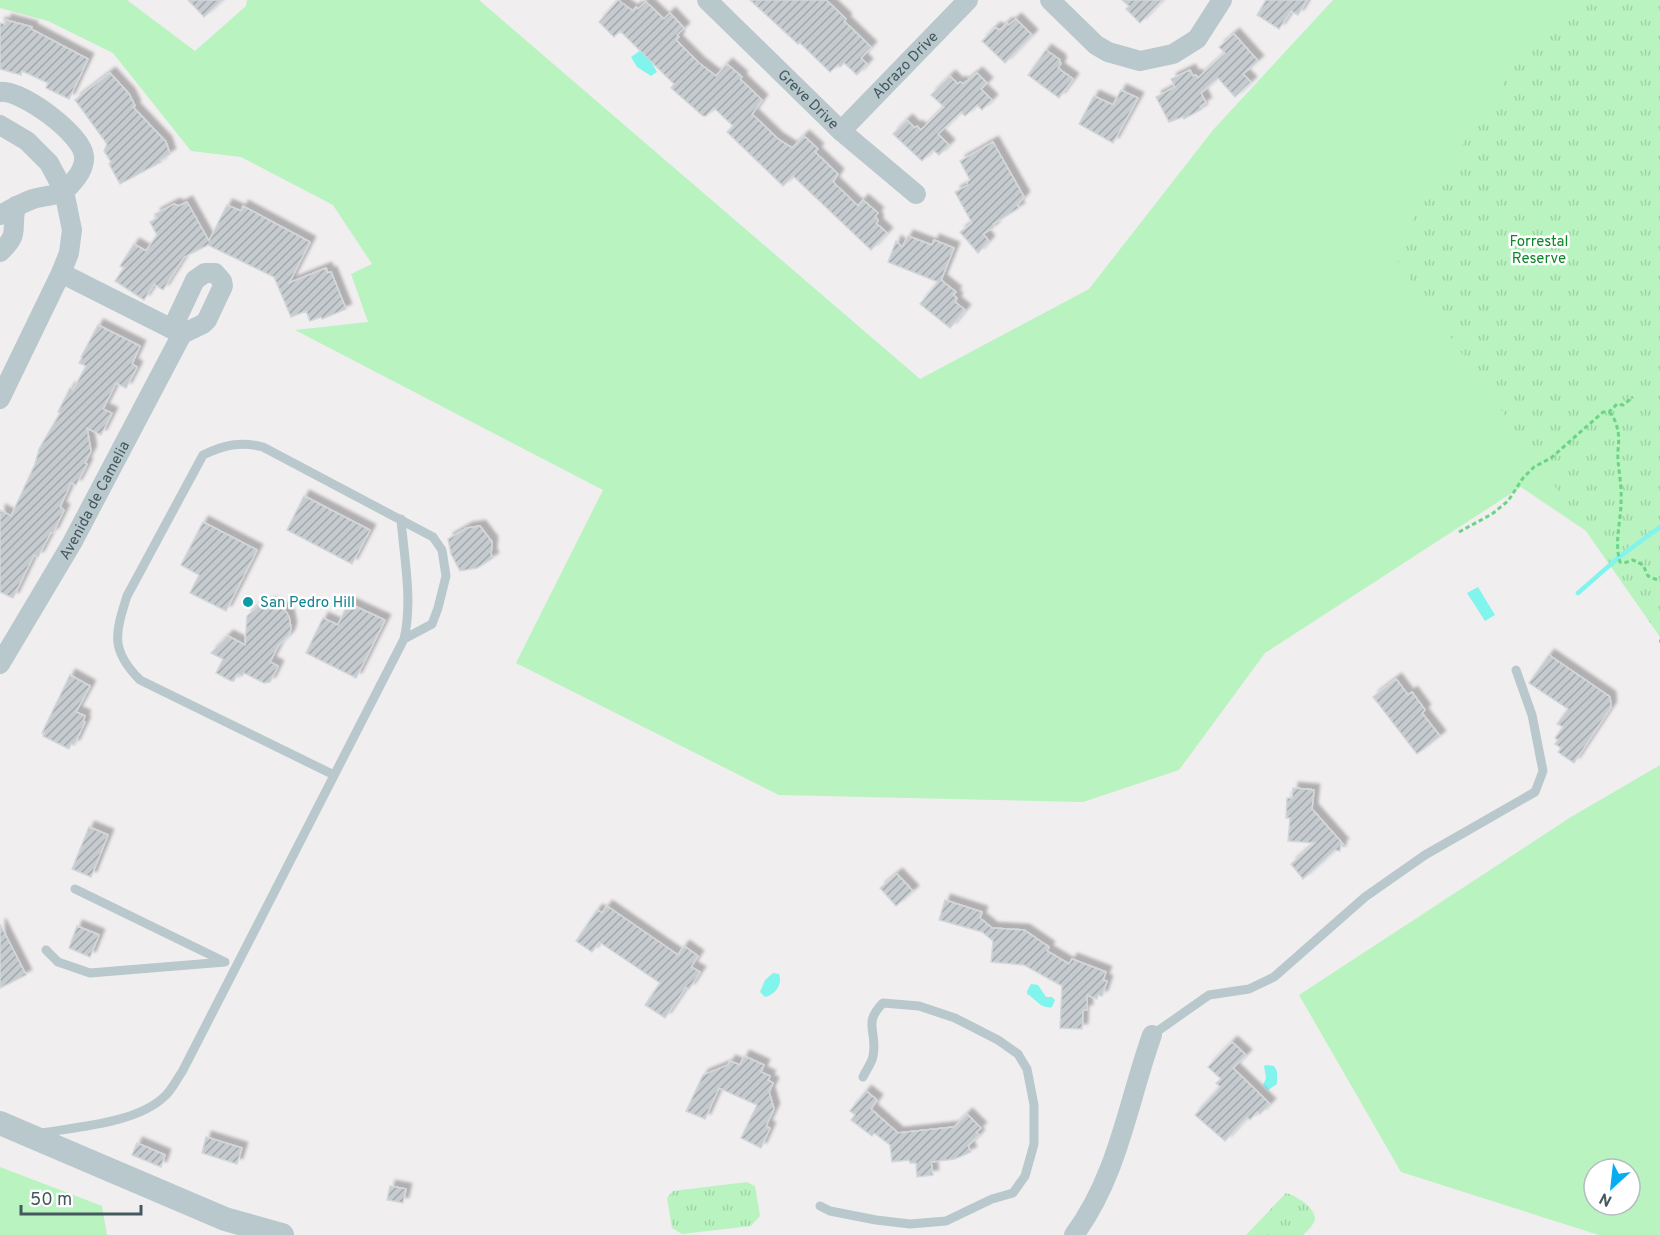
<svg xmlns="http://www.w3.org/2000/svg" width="1660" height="1235" font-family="Overpass,sans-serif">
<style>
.grass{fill:#b8f3c0;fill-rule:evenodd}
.park{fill:url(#park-tufts)}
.water{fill:#81f4ee}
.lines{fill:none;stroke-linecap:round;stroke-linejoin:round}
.stream{stroke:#81f4ee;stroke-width:4.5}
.building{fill:url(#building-hatch);stroke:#d2d7db;stroke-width:1.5;filter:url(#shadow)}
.path{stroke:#6dd486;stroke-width:3;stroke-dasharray:4.5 3;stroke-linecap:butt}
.service{stroke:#b8c8cd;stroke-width:9}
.minor{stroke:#b8c8cd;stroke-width:20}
.tertiary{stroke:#b8c8cd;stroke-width:24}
.culture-dot{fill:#0f9aa8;stroke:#fff;stroke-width:2}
.labels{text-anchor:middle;stroke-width:5;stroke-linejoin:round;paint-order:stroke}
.street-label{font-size:15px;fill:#45585e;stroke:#fff}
.park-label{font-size:15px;fill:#0e862a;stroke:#fff}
.culture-label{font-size:15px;fill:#0d838f;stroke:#fff;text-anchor:start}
</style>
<defs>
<pattern id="park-tufts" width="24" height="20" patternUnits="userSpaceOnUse" patternTransform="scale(1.5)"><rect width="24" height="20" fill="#b8f3c0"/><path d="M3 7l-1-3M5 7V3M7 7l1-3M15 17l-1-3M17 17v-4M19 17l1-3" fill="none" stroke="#a0d2a7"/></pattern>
<pattern id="building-hatch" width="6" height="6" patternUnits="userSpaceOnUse" patternTransform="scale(1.5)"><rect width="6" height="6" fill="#c5cbcf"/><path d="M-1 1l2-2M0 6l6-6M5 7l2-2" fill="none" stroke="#a2a8ab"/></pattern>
<filter id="shadow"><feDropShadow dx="5.5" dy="-5.5" stdDeviation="1.5" flood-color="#0004"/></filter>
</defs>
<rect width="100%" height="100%" fill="#f1eeef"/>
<!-- grass -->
<path class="grass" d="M 0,0 L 127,0 L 195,51 L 246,6 L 247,0 L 479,0 L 920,379 L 1089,289 L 1213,130 L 1333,0 L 1660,0 L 1660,581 L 1521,487 L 1265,653 L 1179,770 L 1083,802 L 779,795 L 516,663 L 603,490 L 295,330 L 368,322 L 351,274 L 372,264 L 333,205 L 241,157 L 191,151 L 113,53 L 48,21 L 0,8 Z
M 1660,765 L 1660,1235 L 1599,1235 L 1401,1172 L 1299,995 L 1571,817 ZM 1594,1169 L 1630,1169 L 1630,1205 L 1594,1205 Z
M 0,1167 L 102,1206 L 107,1235 L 0,1235 Z"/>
<!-- park -->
<path class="park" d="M 1576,0 L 1660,0 L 1660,637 L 1391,252 L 1534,37 Z
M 747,1182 L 755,1186 L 760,1216 L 751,1226 L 682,1234 L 672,1228 L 667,1198 L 673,1191 Z
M 1286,1193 C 1295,1195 1315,1207 1315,1219 C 1314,1225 1307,1231 1303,1235 L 1246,1235 Z"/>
<!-- water -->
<path class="water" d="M 641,50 L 645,51 L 657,72 L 651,76 L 637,67 L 631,57 Z
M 1478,587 L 1495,615 L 1485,621 L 1467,593 Z
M 773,973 L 779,974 C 783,984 775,995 765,997 L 760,992 L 765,980 Z
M 1031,984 L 1038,985 L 1046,997 L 1052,997 L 1055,1000 L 1052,1007 C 1042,1010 1036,999 1027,994 L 1027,991 Z
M 1266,1065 L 1274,1066 L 1277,1071 L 1277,1084 L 1268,1090 L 1263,1085 L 1266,1078 L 1264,1066 Z"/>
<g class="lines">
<!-- stream -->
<path class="stream" d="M 1578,593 L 1618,558 L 1660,527"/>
</g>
<!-- building -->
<path class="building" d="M 188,0 L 222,0 L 204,17 Z
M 618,0 L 633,11 L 636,7 L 638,9 L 646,2 L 664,19 L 670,13 L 684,28 L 677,35 L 679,37 L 676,40 L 699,63 L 716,76 L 727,64 L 742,77 L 740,79 L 762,100 L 752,114 L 778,139 L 792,148 L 804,136 L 818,149 L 815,152 L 838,174 L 833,182 L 858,206 L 863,200 L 878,213 L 875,216 L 878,221 L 876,223 L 887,233 L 871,250 L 793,176 L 783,186 L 727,132 L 733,126 L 714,108 L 706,116 L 703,116 L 671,88 L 674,84 L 620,31 L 614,37 L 599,22 Z
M 750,0 L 826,0 L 846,19 L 844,21 L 871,47 L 861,58 L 867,64 L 857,75 L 844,63 L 840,67 L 838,65 L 830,72 L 800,43 L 798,44 Z
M 1122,0 L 1162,0 L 1140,23 L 1126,9 L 1129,6 Z
M 1266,0 L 1307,0 L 1298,15 L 1291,11 L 1279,29 L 1257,15 Z
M 1016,19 L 1032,35 L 1005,63 L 982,41 L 995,28 L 1000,30 L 1007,23 L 1009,25 Z
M 6,20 L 32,27 L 31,29 L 88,59 L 69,99 L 46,88 L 48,83 L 22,71 L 21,75 L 0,69 L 0,23 L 5,24 Z
M 1234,34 L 1258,61 L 1243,74 L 1251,82 L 1235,97 L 1218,78 L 1201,93 L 1206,103 L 1200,106 L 1202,109 L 1184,119 L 1183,117 L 1169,122 L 1156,97 L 1175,87 L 1171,79 L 1190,70 L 1193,76 L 1196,75 L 1198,78 L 1225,53 L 1219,47 Z
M 1046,50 L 1060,60 L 1059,62 L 1061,63 L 1058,68 L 1073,79 L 1059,98 L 1028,75 Z
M 110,73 L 129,94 L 135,106 L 133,107 L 166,142 L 170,154 L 160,160 L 161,162 L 120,184 L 109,164 L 111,162 L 104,151 L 107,144 L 75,100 Z
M 977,73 L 987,83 L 981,89 L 992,100 L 982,110 L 977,105 L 965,116 L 961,112 L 938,134 L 949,145 L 939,155 L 933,150 L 922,161 L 893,134 L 907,120 L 915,128 L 917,126 L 921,130 L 944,107 L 931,95 L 950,76 L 958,84 L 960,82 L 963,84 Z
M 1121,90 L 1138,98 L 1113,143 L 1079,124 L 1094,96 L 1113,105 Z
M 993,142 L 1024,197 L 1017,205 L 1019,208 L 993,224 L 994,227 L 983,234 L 989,241 L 978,253 L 960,232 L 972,223 L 955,192 L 968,185 L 967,182 L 970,180 L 960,161 Z
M 187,202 L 209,241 L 227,205 L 241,211 L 243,206 L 310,242 L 289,283 L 326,268 L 328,273 L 331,272 L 346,309 L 322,319 L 321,317 L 310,321 L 306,311 L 291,317 L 274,277 L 208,245 L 184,257 L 163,290 L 154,284 L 144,300 L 115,281 L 124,268 L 120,266 L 134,244 L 146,251 L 157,235 L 150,222 L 157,218 L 155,214 L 174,204 L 179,206 Z
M 908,236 L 932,245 L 934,240 L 954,248 L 941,280 L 956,292 L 953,295 L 957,298 L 955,302 L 965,310 L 950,328 L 920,304 L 938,282 L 888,262 L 896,241 L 902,247 Z
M 98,325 L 140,346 L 132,364 L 137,367 L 126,388 L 116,383 L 103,409 L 112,413 L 101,435 L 87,428 L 91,451 L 85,463 L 87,464 L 76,485 L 71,483 L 60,507 L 64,510 L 53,533 L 51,532 L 38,557 L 34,555 L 13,598 L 0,592 L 0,510 L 11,516 L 35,464 L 39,449 L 60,413 L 58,412 L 70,388 L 73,390 L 86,366 L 79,363 L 82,358 L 81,357 Z
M 304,496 L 370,530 L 352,564 L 287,530 Z
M 203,522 L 257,550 L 226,611 L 190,593 L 199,575 L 181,565 Z
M 480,526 L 492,542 L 491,554 L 493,558 L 477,568 L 460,571 L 451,554 L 448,539 L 467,528 Z
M 272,603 L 285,610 L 289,617 L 291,628 L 289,635 L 278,646 L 270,662 L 278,666 L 270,682 L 264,683 L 244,673 L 242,676 L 237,674 L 234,681 L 231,681 L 216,673 L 223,659 L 211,653 L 228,636 L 245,645 L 247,616 L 260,605 Z
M 348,603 L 385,620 L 356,678 L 306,653 L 323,618 L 338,625 Z
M 1549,655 L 1610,697 L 1611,707 L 1574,763 L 1558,752 L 1561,748 L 1555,744 L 1558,740 L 1555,738 L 1563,727 L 1557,724 L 1568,709 L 1529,683 Z
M 70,675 L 90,686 L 76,712 L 85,716 L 83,721 L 85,722 L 74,745 L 71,744 L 69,749 L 43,736 L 44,733 L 42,733 Z
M 1396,679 L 1408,695 L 1412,692 L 1425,710 L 1422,713 L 1440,736 L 1417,754 L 1373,697 Z
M 1293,788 L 1314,790 L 1312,809 L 1343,844 L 1341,844 L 1340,851 L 1335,850 L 1303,879 L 1291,864 L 1315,843 L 1288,841 L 1290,818 L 1286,818 L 1287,798 L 1292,798 Z
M 89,827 L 108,835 L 91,877 L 72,869 Z
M 897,874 L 913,891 L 896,906 L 880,888 Z
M 945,900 L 982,912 L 980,918 L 992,928 L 1024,930 L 1049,947 L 1047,951 L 1069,964 L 1072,959 L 1106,972 L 1103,980 L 1107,981 L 1102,996 L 1098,995 L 1097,999 L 1087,995 L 1087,1010 L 1083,1010 L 1082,1029 L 1060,1028 L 1062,986 L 1024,965 L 991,962 L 993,941 L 982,932 L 939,920 Z
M 607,906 L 678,955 L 684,946 L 698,956 L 691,967 L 700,972 L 689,989 L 686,987 L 665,1018 L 645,1005 L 660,983 L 599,942 L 592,952 L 576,941 L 597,910 L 602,913 Z
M 0,924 L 26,975 L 0,988 Z
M 77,926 L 99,935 L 90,957 L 69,948 Z
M 1232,1042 L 1246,1055 L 1233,1068 L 1270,1104 L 1260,1114 L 1257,1112 L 1250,1120 L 1247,1117 L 1225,1141 L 1195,1115 L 1220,1087 L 1216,1083 L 1221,1079 L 1208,1067 Z
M 744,1056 L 764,1065 L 761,1072 L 770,1076 L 768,1080 L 773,1083 L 769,1092 L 774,1109 L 766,1126 L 770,1128 L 761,1148 L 741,1138 L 757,1105 L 719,1088 L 705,1119 L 686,1111 L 703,1075 L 728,1065 L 730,1061 L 740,1065 Z
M 866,1091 L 877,1100 L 871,1109 L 898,1133 L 954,1127 L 967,1114 L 981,1128 L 976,1132 L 979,1135 L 968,1146 L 971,1152 L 955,1159 L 931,1162 L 933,1175 L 917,1177 L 916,1163 L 910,1163 L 909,1160 L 892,1162 L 890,1145 L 874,1133 L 872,1136 L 851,1120 L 855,1115 L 850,1111 Z
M 206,1137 L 242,1148 L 237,1164 L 202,1153 Z
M 137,1143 L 165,1155 L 161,1167 L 132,1155 Z
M 390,1186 L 406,1189 L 403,1203 L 387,1200 Z"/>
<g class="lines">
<!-- path -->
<path class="path" d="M 1609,412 C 1614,416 1617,425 1618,432 C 1620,441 1617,451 1618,460 C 1619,473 1622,488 1621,502 C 1621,521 1614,542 1620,562 L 1624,563 L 1633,560 L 1643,565 L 1648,576 L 1660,581
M 1459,532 L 1492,514 L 1508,501 L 1523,478 L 1534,467 L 1551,458 L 1603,412 L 1609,412 L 1617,404 L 1623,405 L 1633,397
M 1659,641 L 1660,641"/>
<!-- service -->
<path class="service" d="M 334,775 L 140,680 C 110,650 115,634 127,596 L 203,455 C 224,445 240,441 263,447 L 433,537 L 442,550 L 446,576 L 438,608 L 432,624 L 404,639
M 75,889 L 223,961
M 46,950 L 58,962 L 90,973 L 225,962
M 1152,1035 L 1209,995 L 1249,989 L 1274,977 L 1365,897 L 1425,855 L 1535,792 L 1543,771 L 1532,715 L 1516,670
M 41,1133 C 77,1127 139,1123 166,1095 C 172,1089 177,1079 182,1072 L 404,639 C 413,601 404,558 401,519
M 820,1206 L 830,1211 L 876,1220 L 910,1224 L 946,1221 L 992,1199 L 1013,1193 L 1025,1176 L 1034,1144 L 1034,1105 L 1027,1069 L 1018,1054 L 998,1040 L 955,1018 L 919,1006 L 883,1003 C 862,1024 878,1031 873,1056 C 872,1063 866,1070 863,1077"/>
<!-- minor -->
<g class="minor">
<path id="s1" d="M 707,0 L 841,131 L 916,194"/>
<path d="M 1050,0 L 1096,45 L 1108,52 L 1140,61 L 1173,54 L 1197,39 L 1222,0"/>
<path d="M 0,92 C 21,89 82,134 84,156 C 85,163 81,172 77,177 C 74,181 68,188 64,191 C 56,196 43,196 33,199 C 22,203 11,209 0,215"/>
<path d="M 0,125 L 27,141 L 49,163 L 64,191 L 72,230 L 69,253 L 61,273 L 0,399"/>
<path id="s2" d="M 841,131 L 968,0"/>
<path d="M 0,252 C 21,233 10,230 16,206"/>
<path d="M 61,273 L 182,334"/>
<path d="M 172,329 L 195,280 L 205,273 L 215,273 L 222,281 L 223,286 L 207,320 L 203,324 L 182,334"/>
<path id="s3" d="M 0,664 L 72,543 L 182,334"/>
<path d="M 1074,1235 C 1118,1176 1128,1102 1152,1035"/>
</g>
<!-- tertiary -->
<path class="tertiary" d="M 0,1123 L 225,1219 L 282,1235"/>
</g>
<!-- markers -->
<circle class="culture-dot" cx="248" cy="602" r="6"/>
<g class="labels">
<!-- street labels -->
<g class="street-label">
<text dy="5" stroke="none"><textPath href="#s2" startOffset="92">Abrazo Drive</textPath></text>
<text dy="5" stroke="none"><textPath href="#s1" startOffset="142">Greve Drive</textPath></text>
<text dy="5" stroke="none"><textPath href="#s3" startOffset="189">Avenida de Camelia</textPath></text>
</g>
<!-- park labels -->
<g class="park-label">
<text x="1539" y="246">Forrestal<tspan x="1539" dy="17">Reserve</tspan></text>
</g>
<!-- culture labels -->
<g class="culture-label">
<text x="260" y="607">San Pedro Hill</text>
</g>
</g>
<!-- north arrow -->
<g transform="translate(1612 1187) rotate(207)"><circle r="28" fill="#ffffff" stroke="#b5bcbf" stroke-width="1.5"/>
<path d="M0-4.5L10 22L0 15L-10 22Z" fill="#08acf1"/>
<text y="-9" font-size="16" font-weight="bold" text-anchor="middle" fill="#45585e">N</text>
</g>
<!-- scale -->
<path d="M21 1205v9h120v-9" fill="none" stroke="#45585e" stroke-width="3"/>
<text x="30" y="1205" font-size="18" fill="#45585e" stroke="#ffffff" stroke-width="4.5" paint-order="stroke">50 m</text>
</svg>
